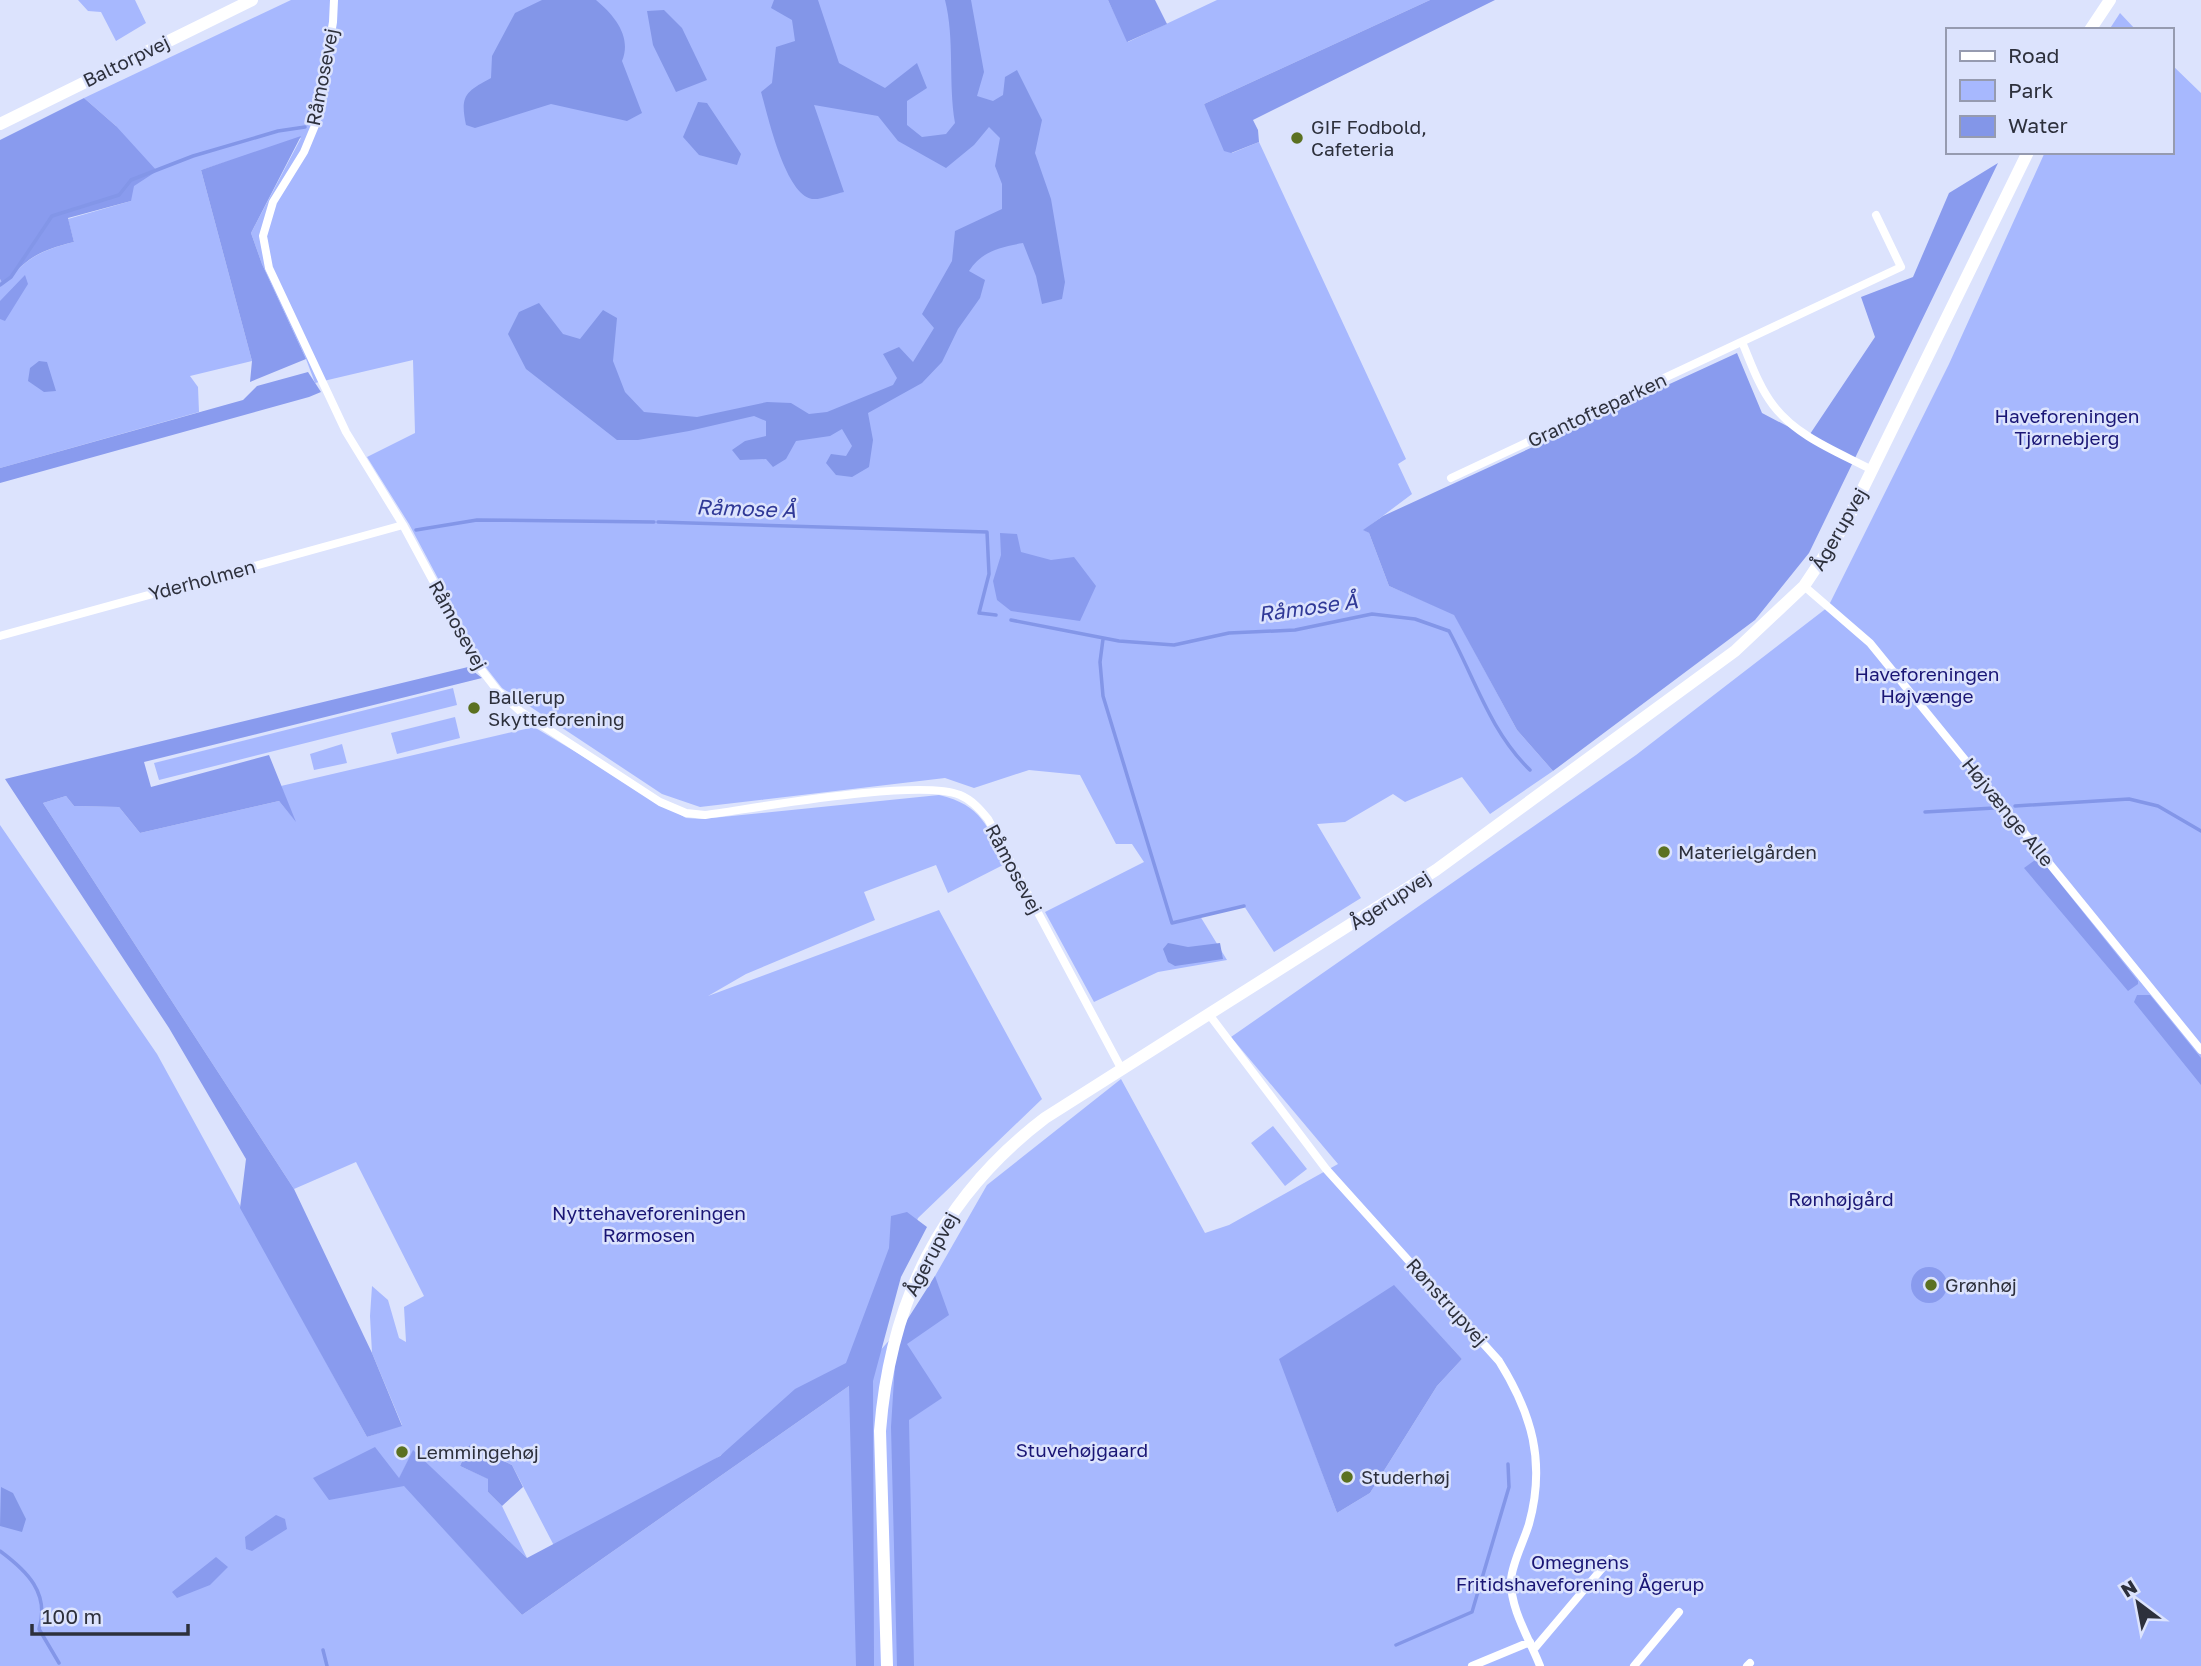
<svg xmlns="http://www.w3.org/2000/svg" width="2201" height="1666" font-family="'Golos Text',sans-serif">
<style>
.green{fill:#a7b8fe;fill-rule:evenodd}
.forest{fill:#899bee}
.water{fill:#8396e8}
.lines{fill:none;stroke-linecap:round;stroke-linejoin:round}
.stream{stroke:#8396e8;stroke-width:3.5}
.street{stroke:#fff;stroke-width:8}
.secondary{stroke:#fff;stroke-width:12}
.poi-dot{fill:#5b7121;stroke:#dce3fd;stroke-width:2.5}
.labels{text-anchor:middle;stroke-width:5;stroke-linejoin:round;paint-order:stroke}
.street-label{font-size:19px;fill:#2d303c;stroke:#dce3fd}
.poi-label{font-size:19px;fill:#2d303c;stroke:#dce3fd;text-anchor:start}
.park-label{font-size:19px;fill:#1a1675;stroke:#dce3fd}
.water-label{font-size:21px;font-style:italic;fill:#303997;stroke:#dce3fd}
</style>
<rect width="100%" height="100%" fill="#dce3fd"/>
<!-- green -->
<path class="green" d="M 78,0 L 135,0 L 146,23 L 116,41 L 101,12 L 88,11 Z
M 291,0 L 1108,0 L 1128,42 L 1217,0 L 1430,0 L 1204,104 L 1232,153 L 1259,142 L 1406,459 L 1398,464 L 1412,494 L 1364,530 L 1369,533 L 1389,586 L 1454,614 L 1517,730 L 1553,771 L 1490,814 L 1462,777 L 1405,802 L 1393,794 L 1345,822 L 1317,824 L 1361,898 L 1274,952 L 1244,906 L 1200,916 L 1227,960 L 1158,972 L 1094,1002 L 1045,912 L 1144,862 L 1132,844 L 1116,844 L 1080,775 L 1029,770 L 974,788 L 945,778 L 700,807 L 662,794 L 502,688 L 484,665 L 409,524 L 367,457 L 415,433 L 413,360 L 315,383 L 306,359 L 262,264 L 251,233 L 301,138 L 201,170 L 252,361 L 190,376 L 198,387 L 199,412 L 0,468 L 0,279 L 3,285 C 28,257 39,251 74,242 L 68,219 L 131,201 L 116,126 L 84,98 Z
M 2120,13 L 2136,30 L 2109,30 Z
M 2171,64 L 2201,93 L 2201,1666 L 0,1666 L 0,825 L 157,1054 L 367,1437 L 402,1425 L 372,1353 L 370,1316 L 372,1286 L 388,1300 L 399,1338 L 406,1342 L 404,1307 L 424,1296 L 356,1162 L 294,1189 L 43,803 L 66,796 L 74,806 L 119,807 L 140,833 L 279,801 L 294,819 L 281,786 L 534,727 L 686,818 L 702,819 L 939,795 C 982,805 988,827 1005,864 L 948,893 L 936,865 L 864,892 L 875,920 L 746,974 L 708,996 L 939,910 L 1042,1099 L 918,1218 L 855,1366 L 562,1561 L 512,1465 L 469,1445 L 460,1466 L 489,1479 L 488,1492 L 502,1506 L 527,1558 L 413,1451 L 399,1479 L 522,1615 L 849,1386 L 915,1311 L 987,1185 L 1121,1079 L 1205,1233 L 1229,1225 L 1338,1164 L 1231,1037 L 1636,755 L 1828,607 L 1949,364 L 2045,152 L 2171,152 ZM 1394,1286 L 1462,1359 L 1437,1386 L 1370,1493 L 1337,1513 L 1280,1359 Z
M 453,688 L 457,705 L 159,780 L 154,763 Z
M 455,717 L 460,738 L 397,754 L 391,733 Z
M 342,744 L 347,763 L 314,770 L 310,754 Z
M 1273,1126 L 1307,1169 L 1285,1186 L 1251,1143 Z"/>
<!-- forest -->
<path class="forest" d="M 1108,0 L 1155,0 L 1167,24 L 1127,42 Z
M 1430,0 L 1495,0 L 1253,120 L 1258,130 L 1259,142 L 1231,153 L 1224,151 L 1204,104 Z
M 84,98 L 116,126 L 157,171 L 134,186 L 131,201 L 68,218 L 74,242 C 38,251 28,257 3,285 L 0,279 L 0,140 Z
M 301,136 L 251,233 L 262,264 L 306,359 L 250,382 L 252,361 L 201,170 Z
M 1998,163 L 1809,553 L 1755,620 L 1553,771 L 1517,730 L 1454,615 L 1389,586 L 1369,533 L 1363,530 L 1383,516 L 1737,353 L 1762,413 L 1808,437 L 1875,337 L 1861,297 L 1913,277 L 1949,193 Z
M 25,275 L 28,284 L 5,321 L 0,319 L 0,301 Z
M 308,372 L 321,392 L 309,397 L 0,483 L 0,468 L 243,400 L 257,386 Z
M 1000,533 L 1017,534 L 1021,552 L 1051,560 L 1074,557 L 1096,586 L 1080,621 L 1011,611 L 997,600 L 993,581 L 1001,555 Z
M 468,667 L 482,678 L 144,762 L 151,787 L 269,755 L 296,822 L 279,801 L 140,833 L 119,807 L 74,806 L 66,796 L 43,803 L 294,1189 L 372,1353 L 402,1426 L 367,1437 L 240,1208 L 246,1159 L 169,1028 L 5,779 Z
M 2039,857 L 2138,981 L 2138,984 L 2128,991 L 2024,868 Z
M 2137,995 L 2150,995 L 2201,1058 L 2201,1085 L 2134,1002 Z
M 907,1212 L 927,1227 L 901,1277 L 873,1381 L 874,1666 L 856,1666 L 849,1386 L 522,1615 L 404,1486 L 329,1500 L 313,1478 L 375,1447 L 399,1478 L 413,1450 L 527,1558 L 720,1456 L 795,1389 L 846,1363 L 889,1248 L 891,1216 Z
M1911 1285a18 18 0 1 1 36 0a18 18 0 1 1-36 0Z
M 935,1276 L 949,1315 L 907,1344 L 942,1398 L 909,1420 L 914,1666 L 897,1666 L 891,1427 L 896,1348 L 907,1320 Z
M 1394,1285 L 1462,1359 L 1437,1386 L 1370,1493 L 1337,1513 L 1279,1359 Z
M 469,1445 L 512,1465 L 523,1487 L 502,1506 L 488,1492 L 488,1479 L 460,1466 Z
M 276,1515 L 285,1519 L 287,1529 L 252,1551 L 246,1549 L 245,1537 Z
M 216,1557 L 228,1567 L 210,1585 L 177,1598 L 172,1592 Z"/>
<!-- water -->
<path class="water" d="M 542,0 L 596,0 C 615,16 632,37 622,61 L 642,113 L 627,121 L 551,104 L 475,128 L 466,125 C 460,96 465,92 491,78 L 492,56 L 515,13 Z
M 774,0 L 818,0 L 839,63 L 885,88 L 917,63 L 927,88 L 907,101 L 907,125 L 922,137 L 946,134 L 955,123 C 948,82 955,40 945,0 L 971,0 L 984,72 L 977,96 L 993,101 L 1003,95 L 1005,77 L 1017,70 L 1042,120 L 1035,153 L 1051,199 L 1065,282 L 1062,299 L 1042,304 L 1036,276 L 1023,243 C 1000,247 982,251 969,271 L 985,280 L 980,298 L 958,329 L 942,362 L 922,383 L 868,413 L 873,440 L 869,467 L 852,477 L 836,475 L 826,463 L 831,454 L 846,456 L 852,446 L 842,429 L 830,436 L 796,441 L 786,459 L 773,467 L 766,459 L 740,460 L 732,450 L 745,441 L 766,436 L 766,421 L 754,416 L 689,431 L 638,440 L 617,440 L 526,369 L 508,334 L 519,312 L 539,303 L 563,334 L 580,339 L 603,310 L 617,318 L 613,361 L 625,392 L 644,412 L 697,417 L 767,402 L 791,403 L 809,414 L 827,412 L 893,385 L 897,378 L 883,354 L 899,347 L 913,362 L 934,328 L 922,314 L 952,261 L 955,231 L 1002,209 L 1002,184 L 995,166 L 1000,138 L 989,127 L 974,145 L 946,168 L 898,141 L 878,116 L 814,105 L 844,192 C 834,194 821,200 812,199 C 785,194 768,116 761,92 L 772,83 L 776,47 L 795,41 L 792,20 L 771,8 Z
M 664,10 L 682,28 L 707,80 L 676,92 L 653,45 L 647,11 Z
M 698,102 L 707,103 L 741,154 L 737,165 L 699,155 L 683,137 Z
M 39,361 L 47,362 L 56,391 L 44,392 L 28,381 L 30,368 Z
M 1168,943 L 1188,947 L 1220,943 L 1223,959 L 1175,966 L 1168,962 L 1163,949 Z
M 1,1487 L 13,1493 L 26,1519 L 22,1532 L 0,1526 Z"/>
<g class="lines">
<!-- stream -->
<path class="stream" d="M 0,285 L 11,277 L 52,216 L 119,195 L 131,180 L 193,156 L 278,131 L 305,127
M 658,522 L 987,532 L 989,574 L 979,613 L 996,615
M 416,530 L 477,520 L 654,522
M 1011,620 L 1119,641 L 1174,645 L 1229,633 L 1295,630 L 1372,614 L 1415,619 L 1449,631 C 1475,679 1490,731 1530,770
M 1103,639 L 1100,662 L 1103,696 L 1172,923 L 1244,906
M 2015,806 L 2129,799 L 2158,806 L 2201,831
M 1925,812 L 1994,808
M 0,1551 C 27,1571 50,1593 39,1629 L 59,1663
M 1396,1645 L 1472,1612 L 1509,1487 L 1508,1464
M 323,1650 L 327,1666"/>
<!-- street -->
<path class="street" d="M 334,0 L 333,22 L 316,123 L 304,152 L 273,202 L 263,236 L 269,268 L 346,432 L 403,525 L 480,668 L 497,690 L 520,711 L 660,802 L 686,813 L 705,815 C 757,808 919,778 960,795 C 972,800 980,809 988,819 L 1121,1068
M 1742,342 C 1751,363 1759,387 1773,405 C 1797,437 1838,452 1872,470
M 1451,478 L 1901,267 L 1876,215
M 1804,586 L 1870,643 L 2201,1050
M 0,636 L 403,525
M 1208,1013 L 1326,1169 L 1499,1361 C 1532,1414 1546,1462 1529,1524 C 1524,1541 1512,1563 1511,1580 C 1510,1609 1530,1640 1540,1666
M 1534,1649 L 1610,1559
M 1472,1666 L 1530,1642
M 1634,1666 L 1679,1612
M 1747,1666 L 1750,1663"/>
<!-- secondary -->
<path class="secondary" d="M 2090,30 L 2110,0
M 0,124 L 252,0
M 887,1666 L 880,1431 C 890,1302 941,1197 1045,1118 L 1436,870 L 1735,651 L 1804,586 L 1846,523 L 2028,152"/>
</g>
<!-- markers -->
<g class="poi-dot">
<circle cx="1297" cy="138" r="7"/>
<circle cx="474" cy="708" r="7"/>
<circle cx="1664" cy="852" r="7"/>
<circle cx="1931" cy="1285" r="7"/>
<circle cx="402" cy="1452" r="7"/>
<circle cx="1347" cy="1477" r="7"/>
</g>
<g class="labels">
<!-- street labels -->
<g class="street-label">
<text transform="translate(126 61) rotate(-26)" y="7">Baltorpvej</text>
<text transform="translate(322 77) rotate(-79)" y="7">Råmosevej</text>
<text transform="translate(1597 410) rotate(-25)" y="7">Grantofteparken</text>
<text transform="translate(1839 529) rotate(-60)" y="7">Ågerupvej</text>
<text transform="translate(202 580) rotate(-15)" y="7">Yderholmen</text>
<text transform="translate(458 625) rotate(61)" y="7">Råmosevej</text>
<text transform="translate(2008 812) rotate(51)" y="7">Højvænge Alle</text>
<text transform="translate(1014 869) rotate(62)" y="7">Råmosevej</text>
<text transform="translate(1390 900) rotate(-33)" y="7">Ågerupvej</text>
<text transform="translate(931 1254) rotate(-62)" y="7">Ågerupvej</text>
<text transform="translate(1447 1302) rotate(48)" y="7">Rønstrupvej</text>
</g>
<!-- poi labels -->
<g class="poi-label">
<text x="1311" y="134">GIF Fodbold,<tspan x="1311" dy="22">Cafeteria</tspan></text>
<text x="488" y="704">Ballerup<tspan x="488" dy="22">Skytteforening</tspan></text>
<text x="1678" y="859">Materielgården</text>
<text x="1945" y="1292">Grønhøj</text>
<text x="416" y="1459">Lemmingehøj</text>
<text x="1361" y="1484">Studerhøj</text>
</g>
<!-- park labels -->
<g class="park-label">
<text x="2067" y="423">Haveforeningen<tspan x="2067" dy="22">Tjørnebjerg</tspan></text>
<text x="1927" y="681">Haveforeningen<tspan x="1927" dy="22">Højvænge</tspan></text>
<text x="1841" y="1206">Rønhøjgård</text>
<text x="649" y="1220">Nyttehaveforeningen<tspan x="649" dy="22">Rørmosen</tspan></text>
<text x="1082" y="1457">Stuvehøjgaard</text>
<text x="1580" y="1569">Omegnens<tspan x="1580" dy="22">Fritidshaveforening Ågerup</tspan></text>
</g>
<!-- water labels -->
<g class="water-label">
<text transform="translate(746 509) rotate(2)" y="7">Råmose Å</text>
<text transform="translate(1308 608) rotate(-8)" y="7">Råmose Å</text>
</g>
</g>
<!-- legend -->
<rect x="1946" y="28" width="228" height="126" fill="#dce3fd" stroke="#969bb0" stroke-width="2"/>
<rect x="1960" y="51" width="35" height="10" fill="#ffffff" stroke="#969bb0" stroke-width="2"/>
<text x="2008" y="63" font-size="21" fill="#2d303c">Road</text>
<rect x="1960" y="80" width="35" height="21" fill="#a7b8fe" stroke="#969bb0" stroke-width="2"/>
<text x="2008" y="98" font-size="21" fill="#2d303c">Park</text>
<rect x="1960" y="116" width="35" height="21" fill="#8396e8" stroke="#969bb0" stroke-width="2"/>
<text x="2008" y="133" font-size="21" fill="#2d303c">Water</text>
<!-- north arrow -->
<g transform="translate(2138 1603) rotate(328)" stroke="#dce3fd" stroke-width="5" paint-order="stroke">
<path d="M0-5L12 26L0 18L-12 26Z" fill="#2d303c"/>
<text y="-10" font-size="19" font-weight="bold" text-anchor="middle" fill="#2d303c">N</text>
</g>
<!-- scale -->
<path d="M32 1624v10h156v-10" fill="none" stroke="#2d303c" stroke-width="3.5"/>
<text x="42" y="1624" font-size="21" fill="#2d303c" stroke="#dce3fd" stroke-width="5" paint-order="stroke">100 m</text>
</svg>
